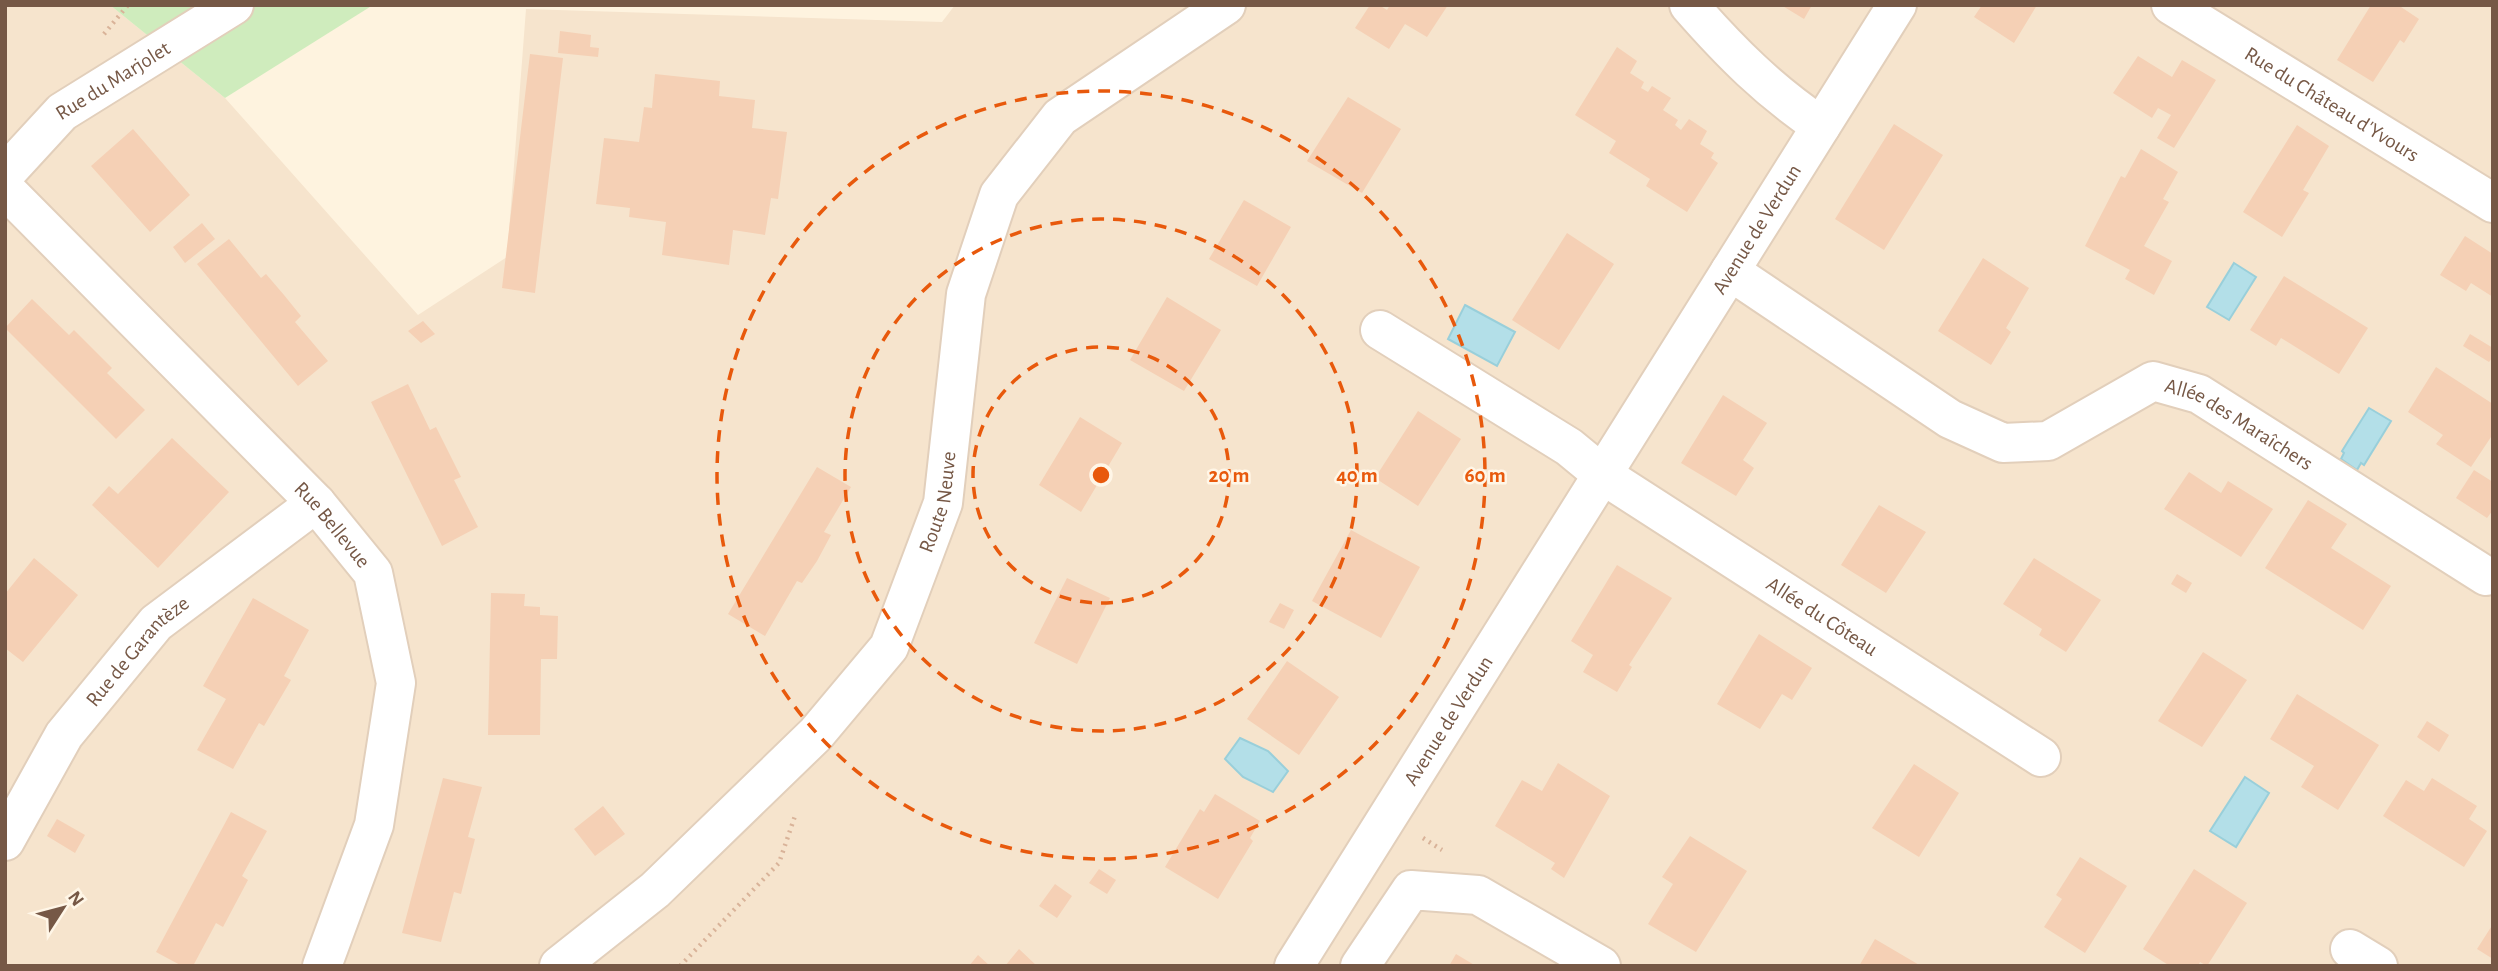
<svg xmlns="http://www.w3.org/2000/svg" width="2498" height="971" font-family="'Alegreya Sans',sans-serif">
<style>
.residential{fill:#f6e4cd}
.green{fill:#cfecbd}
.water{fill:#b3dfe8;stroke:#99cfda;stroke-width:2}
.building{fill:#f5d0b5}
.lines{fill:none;stroke-linecap:round;stroke-linejoin:round}
.minor-casing{stroke:#e2cfbb;stroke-width:42}
.path{stroke:#d9b399;stroke-width:4.5;stroke-dasharray:2 5;stroke-linecap:butt}
.minor{stroke:#fff;stroke-width:38}
.ring{fill:none;stroke:#e8590c;stroke-width:3.5;stroke-dasharray:12 9}
.labels{text-anchor:middle;stroke-width:5;stroke-linejoin:round;paint-order:stroke}
.street-label{font-size:21px;fill:#765846;stroke:#fff6e7}
.centre{fill:#e8590c;stroke:#fff6e7;stroke-width:3.5}
.ring-label{font-size:21px;text-anchor:middle;font-weight:bold;fill:#e8590c;stroke:#fff6e7;stroke-width:5;stroke-linejoin:round;paint-order:stroke}
</style>
<rect width="100%" height="100%" fill="#fef3df"/>
<!-- residential -->
<path class="residential" d="M 5,5 L 110,5 L 225,98 L 418,315 L 507,257 L 526,9 L 942,22 L 955,5 L 2493,5 L 2493,966 L 5,966 Z"/>
<!-- green -->
<path class="green" d="M 110,5 L 373,5 L 225,98 Z"/>
<!-- water -->
<path class="water" d="M 2234,263 L 2256,277 L 2229,320 L 2207,307 Z
M 1465,305 L 1515,332 L 1497,366 L 1448,339 Z
M 2369,408 L 2391,421 L 2364,465 L 2361,463 L 2357,470 L 2341,459 L 2344,453 L 2342,451 Z
M 1240,738 L 1268,751 L 1288,771 L 1273,792 L 1243,777 L 1225,759 Z
M 2245,777 L 2269,793 L 2236,847 L 2210,831 Z"/>
<!-- building -->
<path class="building" d="M 1370,5 L 1379,5 L 1387,10 L 1390,5 L 1448,5 L 1427,37 L 1405,24 L 1389,49 L 1355,28 Z
M 1781,5 L 1812,5 L 1804,19 Z
M 1982,5 L 2037,5 L 2014,43 L 1974,17 Z
M 2371,5 L 2398,5 L 2419,19 L 2404,43 L 2400,40 L 2373,82 L 2337,60 Z
M 560,31 L 591,35 L 590,47 L 599,48 L 598,57 L 558,53 Z
M 1617,47 L 1637,61 L 1630,73 L 1644,82 L 1641,88 L 1648,92 L 1652,86 L 1671,98 L 1663,110 L 1678,120 L 1675,125 L 1681,130 L 1689,119 L 1707,131 L 1700,144 L 1714,153 L 1711,158 L 1718,163 L 1687,212 L 1646,186 L 1650,179 L 1609,153 L 1616,141 L 1575,115 Z
M 530,54 L 563,58 L 535,293 L 502,288 Z
M 2138,56 L 2172,77 L 2182,60 L 2216,80 L 2174,148 L 2157,138 L 2171,115 L 2158,108 L 2152,118 L 2113,93 Z
M 655,74 L 720,81 L 719,96 L 755,100 L 752,128 L 787,132 L 778,199 L 771,198 L 765,235 L 733,230 L 729,265 L 662,255 L 666,222 L 629,217 L 630,208 L 596,204 L 604,138 L 639,142 L 644,107 L 652,108 Z
M 1348,97 L 1401,129 L 1362,193 L 1307,161 Z
M 1894,124 L 1943,155 L 1884,250 L 1835,219 Z
M 2297,125 L 2329,146 L 2303,190 L 2309,193 L 2282,237 L 2243,212 Z
M 133,129 L 190,195 L 150,232 L 91,166 Z
M 2141,149 L 2178,172 L 2163,199 L 2169,202 L 2144,246 L 2172,261 L 2154,295 L 2125,279 L 2130,270 L 2085,246 L 2121,176 L 2125,178 Z
M 1244,200 L 1291,227 L 1257,286 L 1209,259 Z
M 202,223 L 215,239 L 185,263 L 173,247 Z
M 1567,233 L 1614,264 L 1559,350 L 1512,320 Z
M 2465,236 L 2493,254 L 2493,297 L 2471,283 L 2466,291 L 2440,275 Z
M 229,239 L 261,278 L 266,274 L 284,295 L 301,316 L 295,322 L 328,361 L 298,386 L 197,264 Z
M 1983,258 L 2029,288 L 2006,328 L 2011,332 L 1991,365 L 1938,331 Z
M 2284,276 L 2368,328 L 2339,374 L 2281,338 L 2276,346 L 2250,330 Z
M 1167,297 L 1221,330 L 1184,391 L 1130,360 Z
M 32,299 L 69,335 L 74,330 L 112,368 L 107,373 L 145,410 L 116,439 L 5,328 Z
M 423,321 L 435,334 L 421,343 L 408,331 Z
M 2470,334 L 2493,348 L 2493,357 L 2489,362 L 2463,346 Z
M 2436,367 L 2493,404 L 2493,434 L 2471,467 L 2436,444 L 2443,435 L 2408,412 Z
M 408,384 L 430,430 L 436,427 L 461,477 L 454,480 L 478,527 L 442,546 L 371,402 Z
M 1723,395 L 1767,423 L 1743,460 L 1754,468 L 1736,496 L 1681,463 Z
M 1418,411 L 1461,439 L 1418,506 L 1375,478 Z
M 1080,417 L 1122,443 L 1081,512 L 1039,485 Z
M 172,438 L 229,492 L 158,568 L 92,505 L 109,486 L 118,494 Z
M 817,467 L 851,487 L 824,532 L 831,535 L 817,561 L 802,583 L 797,581 L 765,636 L 728,614 Z
M 2474,470 L 2493,482 L 2493,510 L 2487,518 L 2456,498 Z
M 2189,472 L 2221,493 L 2228,481 L 2273,509 L 2241,557 L 2164,509 Z
M 2308,500 L 2347,524 L 2331,548 L 2391,586 L 2363,630 L 2265,568 Z
M 1879,505 L 1926,532 L 1886,593 L 1841,565 Z
M 1351,530 L 1420,567 L 1381,638 L 1312,601 Z
M 34,558 L 78,595 L 23,662 L 5,648 L 5,594 Z
M 2034,558 L 2101,600 L 2066,652 L 2039,635 L 2042,629 L 2003,604 Z
M 1617,565 L 1672,598 L 1629,665 L 1632,667 L 1617,692 L 1583,672 L 1593,655 L 1571,641 Z
M 2177,574 L 2192,583 L 2186,593 L 2171,584 Z
M 1067,578 L 1110,598 L 1077,664 L 1034,643 Z
M 491,593 L 525,594 L 524,606 L 540,607 L 540,615 L 558,616 L 557,659 L 541,659 L 540,735 L 488,735 Z
M 253,598 L 309,630 L 284,676 L 291,680 L 264,726 L 259,723 L 233,769 L 197,750 L 226,699 L 203,686 Z
M 1280,603 L 1294,610 L 1284,629 L 1269,622 Z
M 1759,634 L 1812,668 L 1792,700 L 1782,694 L 1760,729 L 1717,704 Z
M 2203,652 L 2247,680 L 2202,747 L 2158,721 Z
M 1287,661 L 1339,697 L 1299,755 L 1247,719 Z
M 2297,694 L 2379,745 L 2338,810 L 2301,787 L 2314,766 L 2270,739 Z
M 2427,721 L 2449,735 L 2439,752 L 2417,737 Z
M 1558,763 L 1610,796 L 1564,878 L 1551,869 L 1555,863 L 1495,826 L 1522,780 L 1542,791 Z
M 1914,764 L 1959,793 L 1919,857 L 1872,828 Z
M 443,778 L 482,787 L 468,837 L 475,839 L 461,894 L 454,892 L 441,942 L 402,933 Z
M 2432,778 L 2477,806 L 2469,819 L 2487,831 L 2464,867 L 2383,816 L 2406,780 L 2424,791 Z
M 1215,794 L 1260,821 L 1250,838 L 1253,841 L 1218,899 L 1165,867 L 1200,809 L 1204,812 Z
M 603,806 L 625,834 L 595,856 L 574,829 Z
M 231,812 L 267,831 L 242,876 L 248,880 L 223,927 L 216,923 L 193,966 L 182,966 L 156,952 Z
M 57,819 L 85,835 L 75,853 L 47,836 Z
M 1690,836 L 1747,871 L 1696,952 L 1648,924 L 1673,884 L 1662,877 Z
M 2080,857 L 2127,886 L 2085,953 L 2044,927 L 2062,899 L 2056,895 Z
M 1099,869 L 1116,880 L 1107,894 L 1089,883 Z
M 2194,869 L 2247,903 L 2207,966 L 2200,962 L 2198,966 L 2170,966 L 2143,949 Z
M 1055,884 L 1072,896 L 1057,918 L 1039,906 Z
M 2493,924 L 2493,959 L 2477,949 Z
M 1875,939 L 1921,966 L 1859,966 Z
M 1019,949 L 1037,966 L 1005,966 Z
M 1456,954 L 1476,966 L 1449,966 Z
M 978,955 L 990,966 L 969,966 Z"/>
<g class="lines">
<!-- minor casing -->
<g class="minor-casing">
<g id="minor">
<path d="M 1689,5 C 1731,53 1768,90 1821,126"/>
<path id="s1" d="M 2171,5 L 2493,203"/>
<path id="s2" d="M 5,174 L 62,112 L 234,5"/>
<path id="s3" d="M 5,189 L 316,503 L 373,573 L 396,683 L 374,825 L 322,966"/>
<path id="s4" d="M 1730,271 L 1950,419 L 2003,443 L 2048,441 L 2153,381 L 2199,394 L 2486,576"/>
<path id="s5" d="M 1380,330 L 1569,447 L 1603,475 L 2041,757"/>
<path id="s6" d="M 5,841 L 64,735 L 156,623 L 316,503"/>
<path d="M 2350,949 L 2378,966"/>
<path id="s7" d="M 559,966 L 655,890 L 816,734 L 889,647 L 943,503 L 966,294 L 999,195 L 1060,117 L 1226,5"/>
<path id="s8" d="M 1294,966 L 1897,5"/>
<path d="M 1360,966 L 1411,890 L 1478,895 L 1601,966"/>
</g>
</g>
<!-- path -->
<path class="path" d="M 104,34 L 128,5
M 1423,838 L 1442,850
M 680,966 L 779,863 L 796,813"/>
<!-- minor -->
<use href="#minor" class="minor"/>
</g>
<!-- distance rings -->
<g class="ring">
<circle cx="1101" cy="475" r="128"/>
<circle cx="1101" cy="475" r="256"/>
<circle cx="1101" cy="475" r="384"/>
</g>
<g class="labels">
<!-- street labels -->
<g class="street-label">
<text dy="7" stroke="none"><textPath href="#s2" startOffset="144">Rue du Marjolet</textPath></text>
<text dy="7" stroke="none"><textPath href="#s1" startOffset="189">Rue du Château d'Yvours</textPath></text>
<text dy="7" stroke="none"><textPath href="#s8" startOffset="870">Avenue de Verdun</textPath></text>
<text dy="7" stroke="none"><textPath href="#s4" startOffset="586">Allée des Maraîchers</textPath></text>
<text dy="7" stroke="none"><textPath href="#s7" startOffset="614">Route Neuve</textPath></text>
<text dy="7" stroke="none"><textPath href="#s3" startOffset="469">Rue Bellevue</textPath></text>
<text dy="7" stroke="none"><textPath href="#s5" startOffset="527">Allée du Côteau</textPath></text>
<text dy="7" stroke="none"><textPath href="#s6" startOffset="233">Rue de Garantèze</textPath></text>
<text dy="7" stroke="none"><textPath href="#s8" startOffset="290">Avenue de Verdun</textPath></text>
</g>
</g>
<circle cx="1101" cy="475" r="10" class="centre"/>
<g class="ring-label">
<text x="1229" y="482">20 m</text>
<text x="1357" y="482">40 m</text>
<text x="1485" y="482">60 m</text>
</g>
<!-- border -->
<rect width="2498" height="971" fill="none" stroke="#765846" stroke-width="14"/>
<!-- north arrow -->
<g transform="translate(63 908) rotate(54)" stroke="#fff6e7" stroke-width="5" paint-order="stroke">
<path d="M0-5L12 26L0 18L-12 26Z" fill="#765846"/>
<text y="-10" font-size="19" font-weight="bold" text-anchor="middle" fill="#765846">N</text>
</g>
</svg>
